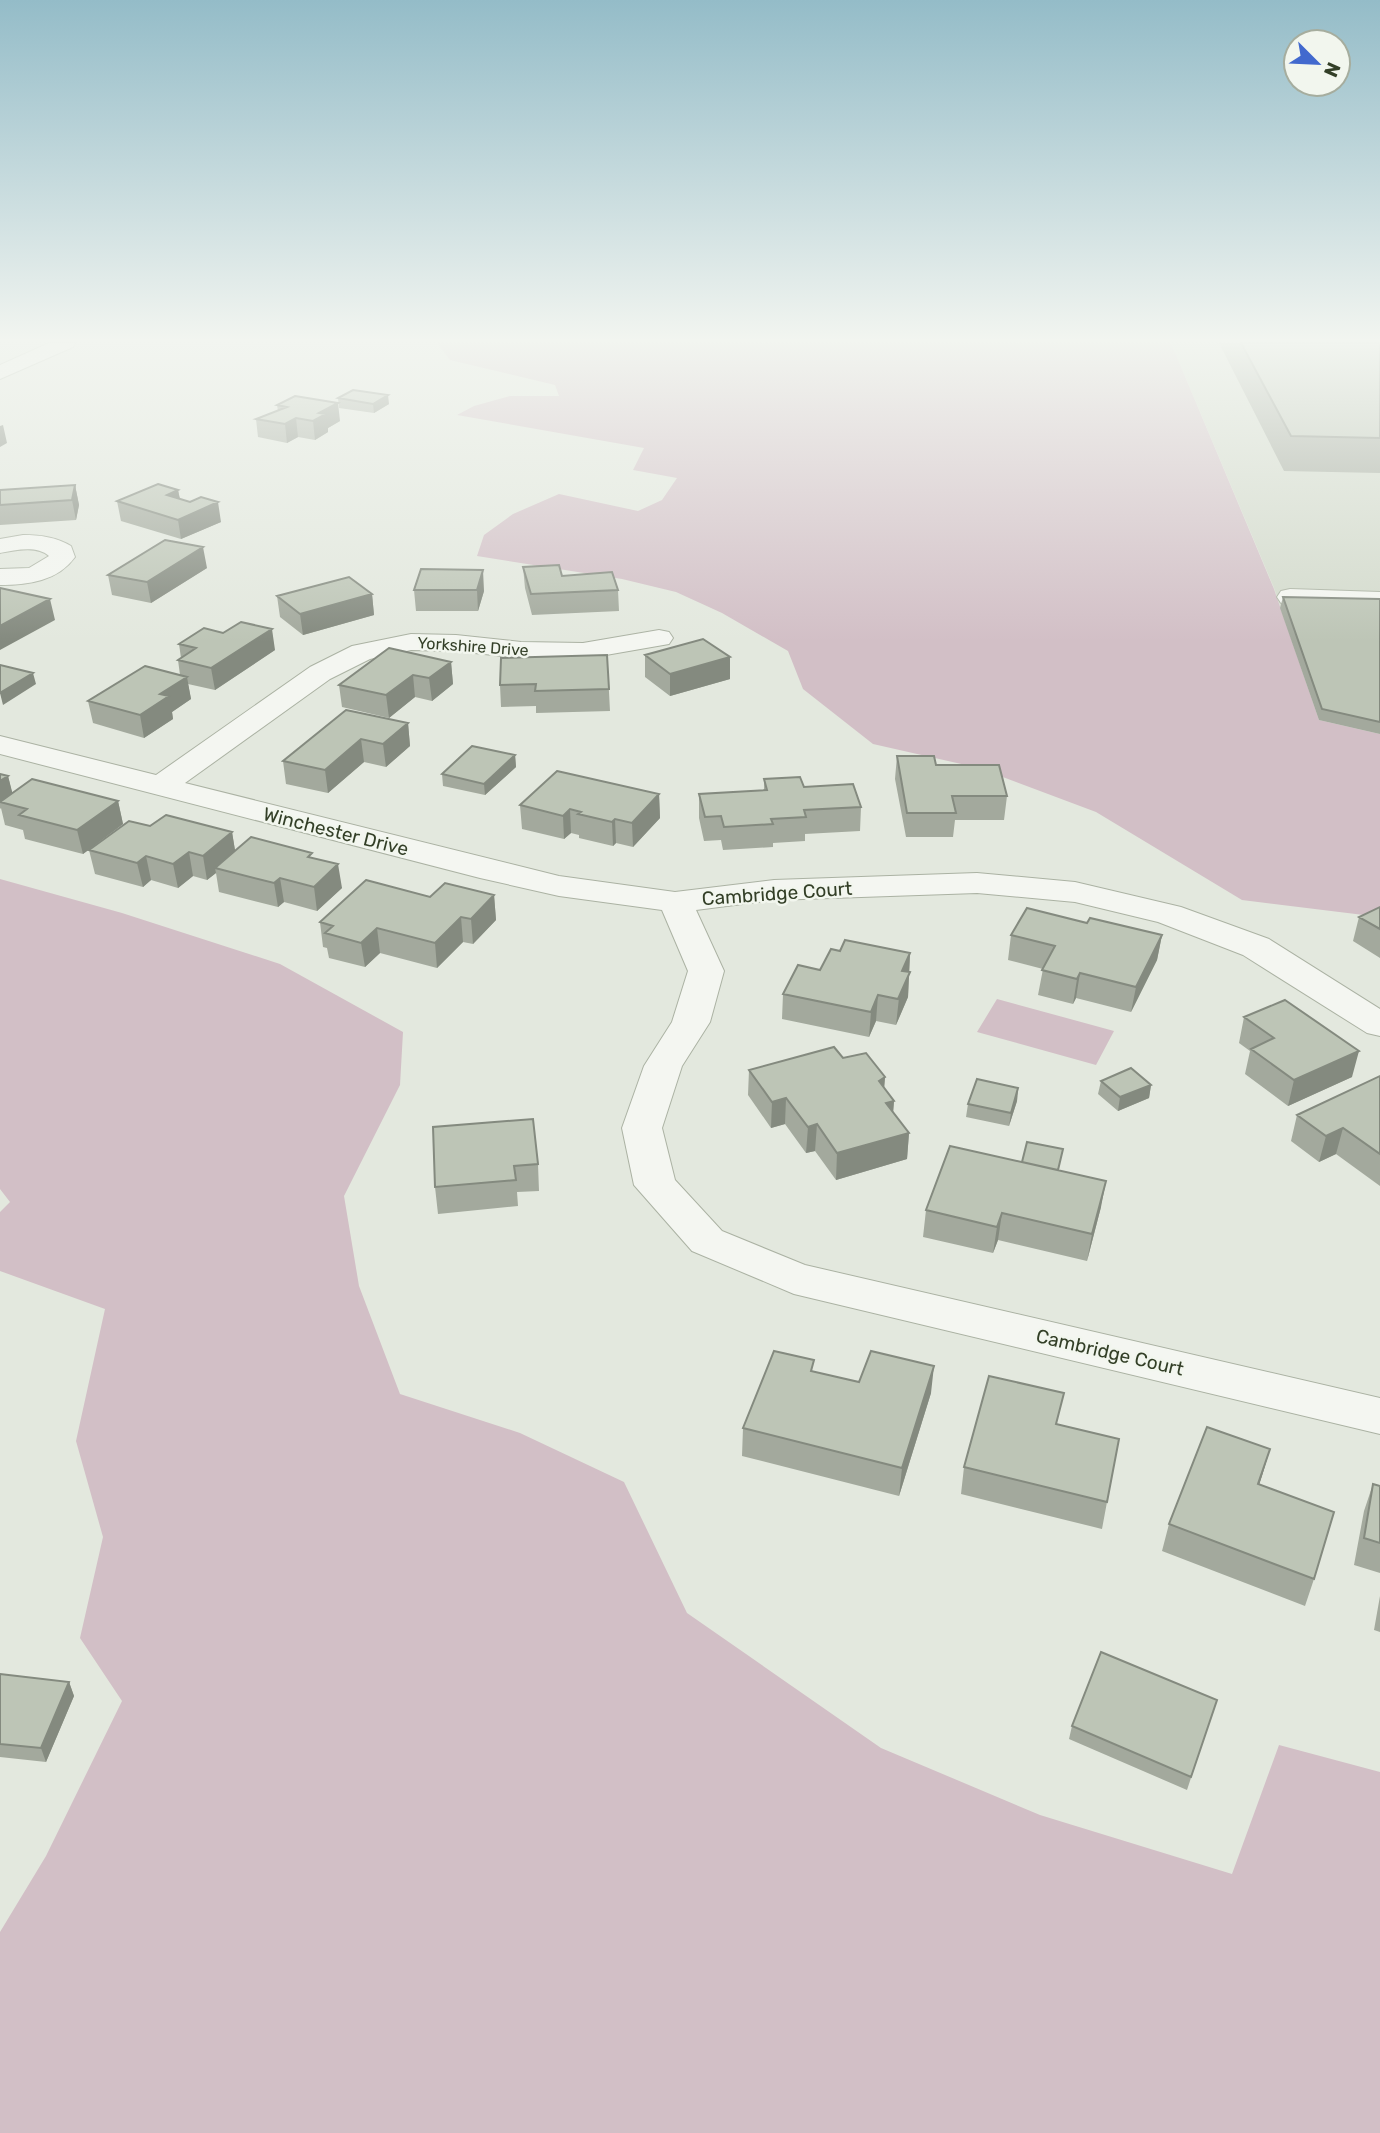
<svg xmlns="http://www.w3.org/2000/svg" width="1380" height="2133" font-family="Rubik,sans-serif">
<style>
.built{fill:#d3dacc}
.green{fill:#d2bfc6}
.lines{fill:none;stroke-linecap:round;stroke-linejoin:round}
.minor-casing{stroke:#abb2a3;stroke-width:2}
.minor{fill:#f4f6f1;fill-rule:evenodd}
.wall{fill:#a3a99d}
.shaded-wall{fill:#848a7f}
.building{fill:#bdc5b6;stroke:#848a7f;stroke-width:2}
.labels{text-anchor:middle;stroke-width:5;stroke-linejoin:round;paint-order:stroke}
.far-street-label{font-size:16px;fill:#333f27;stroke:#f2f6ee}
.street-label{font-size:19px;fill:#333f27;stroke:#f2f6ee}
</style>
<rect width="100%" height="100%" fill="#e3e8de"/>
<!-- built -->
<path class="built" d="M 1171,343 L 1380,343 L 1380,734 L 1319,720 L 1274,588 Z"/>
<!-- green -->
<path class="green" d="M 437,343 L 1171,343 L 1274,589 L 1319,720 L 1380,734 L 1380,917 L 1242,900 L 1096,812 L 979,768 L 873,744 L 803,689 L 788,651 L 722,613 L 676,592 L 622,579 L 477,556 L 484,535 L 513,514 L 559,494 L 638,511 L 662,500 L 677,478 L 633,470 L 644,448 L 457,415 L 474,406 L 510,396 L 559,396 L 555,385 L 450,360 Z
M 0,879 L 122,913 L 280,964 L 403,1032 L 400,1085 L 344,1196 L 359,1286 L 400,1394 L 520,1433 L 624,1482 L 687,1613 L 881,1748 L 1040,1815 L 1232,1874 L 1279,1745 L 1380,1772 L 1380,2133 L 0,2133 L 0,1932 L 46,1856 L 122,1701 L 80,1638 L 103,1537 L 76,1441 L 105,1309 L 0,1271 L 0,1212 L 10,1202 L 0,1189 Z
M 997,999 L 1114,1031 L 1096,1065 L 977,1032 Z"/>
<g class="lines">
<!-- minor casing -->
<g class="minor-casing">
<path id="minor" d="M 49,343 L 75,343 L 73,347 L 0,379 L 0,365 Z
M 23,535 C 40,535 56,537 71,546 L 75,557 C 58,581 28,585 0,585 L 0,569 L 29,568 L 49,556 C 37,545 16,550 0,553 L 0,539 Z
M 1290,589 L 1380,592 L 1380,608 L 1281,603 L 1277,597 L 1281,591 Z
M 659,630 L 669,632 L 673,638 L 669,644 L 583,659 L 521,658 L 456,651 L 411,650 L 370,659 L 330,679 L 185,783 L 559,876 L 675,892 L 774,880 L 977,873 L 1075,882 L 1181,907 L 1269,939 L 1380,1009 L 1380,1036 L 1367,1033 L 1243,955 L 1158,922 L 1075,902 L 977,893 L 774,900 L 696,910 L 724,971 L 710,1022 L 682,1066 L 662,1128 L 675,1180 L 722,1231 L 805,1265 L 1380,1398 L 1380,1434 L 794,1294 L 692,1251 L 634,1185 L 622,1128 L 644,1066 L 672,1022 L 688,971 L 662,910 L 559,896 L 480,878 L 0,754 L 0,736 L 156,775 L 310,667 L 352,646 L 411,634 L 456,635 L 521,642 L 583,643 Z"/>
</g>
<!-- minor -->
<use href="#minor" class="minor"/>
</g>
<!-- wall -->
<path class="wall" d="M 1219,343 L 1380,343 L 1380,473 L 1284,471 Z
M 295,396 L 340,421 L 328,428 L 328,432 L 315,440 L 298,437 L 287,443 L 258,437 L 256,419 L 278,411 L 277,405 Z
M 338,398 L 389,404 L 374,413 L 339,408 Z
M 75,485 L 79,505 L 76,520 L 0,525 L 0,490 Z
M 178,490 L 180,499 L 221,522 L 181,539 L 121,521 L 117,501 Z
M 523,567 L 562,576 L 618,590 L 619,611 L 532,615 L 525,588 Z
M 207,568 L 151,603 L 112,595 L 108,575 Z
M 414,590 L 484,591 L 478,611 L 416,611 Z
M 372,594 L 374,615 L 303,635 L 280,617 L 277,596 Z
M 1283,597 L 1380,599 L 1380,734 L 1319,720 L 1280,608 Z
M 179,644 L 275,650 L 215,690 L 188,684 L 191,699 L 172,712 L 173,719 L 144,738 L 93,723 L 88,701 L 180,675 L 178,660 L 181,658 Z
M 607,655 L 610,711 L 536,713 L 536,706 L 501,707 L 500,685 Z
M 645,655 L 730,679 L 670,696 L 645,677 Z
M 451,662 L 453,684 L 432,701 L 415,697 L 389,718 L 342,707 L 339,685 Z
M 408,723 L 410,746 L 386,767 L 364,762 L 328,793 L 286,784 L 283,761 Z
M 515,755 L 516,767 L 485,795 L 443,786 L 442,774 Z
M 897,756 L 936,765 L 1007,796 L 1004,820 L 955,820 L 953,837 L 906,837 L 895,779 Z
M 0,774 L 8,776 L 12,793 L 118,801 L 123,824 L 83,854 L 25,839 L 23,830 L 5,825 L 1,808 L 0,809 Z
M 764,779 L 804,787 L 861,807 L 860,831 L 805,834 L 805,841 L 773,843 L 773,847 L 723,850 L 721,840 L 704,841 L 699,818 L 699,794 L 764,791 Z
M 659,794 L 660,818 L 633,847 L 616,843 L 613,846 L 579,838 L 579,835 L 571,833 L 564,839 L 522,829 L 520,805 Z
M 150,826 L 232,832 L 235,851 L 313,858 L 342,888 L 317,911 L 284,902 L 278,907 L 219,892 L 216,873 L 207,880 L 193,876 L 178,888 L 151,880 L 143,887 L 95,874 L 89,850 Z
M 494,895 L 496,920 L 473,944 L 463,942 L 437,968 L 380,953 L 365,967 L 329,958 L 327,948 L 323,947 L 320,922 L 430,897 Z
M 1380,907 L 1380,958 L 1353,941 L 1359,917 Z
M 1087,923 L 1162,935 L 1157,960 L 1131,1012 L 1076,998 L 1073,1004 L 1038,995 L 1043,969 L 1008,960 L 1011,935 Z
M 840,951 L 910,953 L 908,997 L 896,1025 L 876,1021 L 869,1037 L 782,1019 L 783,994 L 820,970 Z
M 1244,1017 L 1352,1077 L 1288,1106 L 1245,1074 L 1250,1051 L 1239,1043 Z
M 843,1058 L 885,1077 L 884,1088 L 894,1101 L 893,1112 L 909,1133 L 907,1159 L 836,1180 L 815,1151 L 806,1153 L 785,1124 L 771,1128 L 748,1095 L 749,1070 Z
M 1380,1076 L 1380,1186 L 1336,1154 L 1319,1162 L 1291,1141 L 1297,1115 Z
M 1101,1081 L 1151,1085 L 1149,1098 L 1118,1111 L 1098,1094 Z
M 1018,1088 L 1017,1101 L 1009,1126 L 966,1117 L 968,1104 Z
M 433,1127 L 538,1164 L 539,1191 L 517,1192 L 518,1206 L 438,1214 L 435,1187 Z
M 1059,1170 L 1101,1207 L 1087,1261 L 998,1240 L 993,1253 L 923,1237 L 926,1210 Z
M 814,1372 L 859,1382 L 931,1393 L 899,1496 L 742,1456 L 743,1428 Z
M 1058,1424 L 1107,1502 L 1102,1529 L 961,1494 L 964,1467 Z
M 1270,1449 L 1259,1485 L 1314,1579 L 1305,1606 L 1162,1551 L 1169,1524 Z
M 1373,1484 L 1380,1486 L 1380,1573 L 1354,1565 L 1364,1511 Z
M 1380,1596 L 1380,1632 L 1374,1630 Z
M 0,1674 L 69,1682 L 74,1696 L 46,1762 L 0,1757 Z
M 1212,1714 L 1187,1790 L 1069,1739 L 1072,1726 Z"/>
<!-- shaded-wall -->
<path class="shaded-wall" d="M 388,395 L 389,404 L 374,413 L 373,404 Z
M 338,403 L 340,421 L 328,428 L 328,432 L 315,440 L 313,421 L 319,413 Z
M 296,418 L 298,437 L 287,443 L 285,424 Z
M 3,425 L 7,443 L 0,447 L 0,426 Z
M 75,485 L 79,505 L 76,520 L 72,500 Z
M 178,490 L 182,510 L 167,495 Z
M 218,502 L 221,522 L 181,539 L 178,520 Z
M 203,547 L 207,568 L 151,603 L 147,582 Z
M 483,570 L 484,591 L 478,611 L 477,590 Z
M 372,594 L 374,615 L 303,635 L 300,614 Z
M 50,599 L 55,620 L 0,650 L 0,626 Z
M 272,629 L 275,650 L 215,690 L 211,668 Z
M 730,657 L 730,679 L 670,696 L 670,674 Z
M 451,662 L 453,684 L 432,701 L 429,678 Z
M 33,673 L 36,684 L 3,705 L 0,693 Z
M 413,675 L 415,697 L 389,718 L 386,695 Z
M 187,677 L 191,699 L 172,712 L 173,719 L 144,738 L 140,715 L 160,694 Z
M 408,723 L 410,746 L 386,767 L 383,744 Z
M 361,739 L 364,762 L 328,793 L 325,770 Z
M 515,755 L 516,767 L 485,795 L 484,784 Z
M 8,776 L 14,799 L 0,802 L 0,781 Z
M 659,794 L 660,818 L 633,847 L 632,823 Z
M 118,801 L 123,824 L 83,854 L 77,830 Z
M 570,809 L 571,833 L 564,839 L 563,816 Z
M 615,819 L 616,843 L 613,846 L 612,822 Z
M 232,832 L 236,856 L 215,868 L 216,873 L 207,880 L 203,856 Z
M 189,852 L 193,876 L 178,888 L 173,864 Z
M 146,856 L 151,880 L 143,887 L 137,863 Z
M 338,864 L 342,888 L 317,911 L 314,887 Z
M 280,878 L 284,902 L 278,907 L 274,883 Z
M 494,895 L 496,920 L 473,944 L 471,919 Z
M 461,917 L 463,942 L 437,968 L 435,943 Z
M 377,928 L 380,953 L 365,967 L 361,943 Z
M 1162,935 L 1157,960 L 1131,1012 L 1136,987 Z
M 910,953 L 908,997 L 896,1025 L 902,971 Z
M 1080,973 L 1076,998 L 1073,1004 L 1077,979 Z
M 878,995 L 876,1021 L 869,1037 L 871,1012 Z
M 1359,1051 L 1352,1077 L 1288,1106 L 1294,1080 Z
M 885,1077 L 883,1103 L 879,1081 Z
M 1151,1085 L 1149,1098 L 1118,1111 L 1120,1097 Z
M 1018,1088 L 1017,1101 L 1009,1126 L 1011,1113 Z
M 786,1098 L 785,1124 L 771,1128 L 772,1102 Z
M 894,1101 L 892,1127 L 886,1103 Z
M 817,1124 L 815,1151 L 806,1153 L 808,1127 Z
M 1343,1128 L 1336,1154 L 1319,1162 L 1326,1136 Z
M 909,1133 L 907,1159 L 836,1180 L 837,1153 Z
M 1106,1181 L 1101,1207 L 1087,1261 L 1092,1234 Z
M 1002,1213 L 998,1240 L 993,1253 L 997,1227 Z
M 934,1366 L 931,1393 L 899,1496 L 902,1468 Z
M 1270,1449 L 1262,1476 L 1250,1512 L 1258,1484 Z
M 69,1682 L 74,1696 L 46,1762 L 41,1748 Z"/>
<!-- building -->
<path class="building" d="M 1241,343 L 1380,343 L 1380,438 L 1291,436 Z
M 353,390 L 388,395 L 373,404 L 338,398 Z
M 295,396 L 338,403 L 319,413 L 326,414 L 313,421 L 296,418 L 285,424 L 256,419 L 287,407 L 277,405 Z
M 158,484 L 178,490 L 167,495 L 190,502 L 201,497 L 218,502 L 178,520 L 117,501 Z
M 75,485 L 72,500 L 0,505 L 0,490 Z
M 165,540 L 203,547 L 147,582 L 108,575 Z
M 559,565 L 562,576 L 612,572 L 618,590 L 531,594 L 523,567 Z
M 421,569 L 483,570 L 477,590 L 414,590 Z
M 349,577 L 372,594 L 300,614 L 277,596 Z
M 0,588 L 50,599 L 0,626 Z
M 1283,597 L 1380,599 L 1380,722 L 1322,709 Z
M 241,622 L 272,629 L 211,668 L 178,660 L 196,648 L 179,644 L 204,628 L 223,633 Z
M 703,639 L 730,657 L 670,674 L 645,655 Z
M 389,648 L 451,662 L 429,678 L 413,675 L 386,695 L 339,685 Z
M 607,655 L 609,689 L 535,691 L 536,684 L 500,685 L 501,658 Z
M 0,665 L 33,673 L 0,693 Z
M 145,666 L 187,677 L 160,694 L 169,696 L 140,715 L 88,701 Z
M 346,710 L 408,723 L 383,744 L 361,739 L 325,770 L 283,761 Z
M 472,746 L 515,755 L 484,784 L 442,774 Z
M 897,756 L 934,756 L 936,765 L 999,765 L 1007,796 L 952,796 L 956,813 L 907,813 Z
M 557,771 L 659,794 L 632,823 L 615,819 L 612,822 L 578,814 L 581,812 L 570,809 L 563,816 L 520,805 Z
M 0,774 L 8,776 L 0,781 Z
M 800,777 L 804,787 L 853,784 L 861,807 L 804,810 L 806,817 L 771,819 L 773,824 L 724,827 L 721,816 L 705,817 L 699,794 L 767,790 L 764,779 Z
M 32,779 L 118,801 L 77,830 L 19,815 L 27,809 L 0,802 Z
M 166,815 L 232,832 L 203,856 L 189,852 L 173,864 L 146,856 L 137,863 L 89,850 L 129,821 L 150,826 Z
M 251,837 L 312,853 L 308,857 L 338,864 L 314,887 L 280,878 L 274,883 L 215,868 Z
M 366,880 L 430,897 L 445,883 L 494,895 L 471,919 L 461,917 L 435,943 L 377,928 L 361,943 L 325,933 L 333,926 L 320,922 Z
M 1380,907 L 1380,929 L 1359,917 Z
M 1027,908 L 1087,923 L 1090,918 L 1162,935 L 1136,987 L 1080,973 L 1077,979 L 1042,970 L 1055,946 L 1011,935 Z
M 845,940 L 910,953 L 902,971 L 910,972 L 898,999 L 878,995 L 871,1012 L 783,994 L 798,965 L 820,970 L 831,949 L 840,951 Z
M 1285,1000 L 1359,1051 L 1294,1080 L 1251,1049 L 1274,1038 L 1244,1017 Z
M 834,1047 L 843,1058 L 866,1053 L 885,1077 L 879,1081 L 894,1101 L 886,1103 L 909,1133 L 837,1153 L 817,1124 L 808,1127 L 786,1098 L 772,1102 L 749,1070 Z
M 1131,1068 L 1151,1085 L 1120,1097 L 1101,1081 Z
M 1380,1076 L 1380,1154 L 1343,1128 L 1326,1136 L 1297,1115 Z
M 977,1079 L 1018,1088 L 1011,1113 L 968,1104 Z
M 533,1119 L 538,1164 L 514,1166 L 516,1180 L 435,1187 L 433,1127 Z
M 1027,1142 L 1063,1149 L 1058,1170 L 1022,1162 Z
M 950,1146 L 1106,1181 L 1092,1234 L 1002,1213 L 997,1227 L 926,1210 Z
M 774,1351 L 814,1360 L 811,1371 L 859,1382 L 871,1351 L 934,1366 L 902,1468 L 743,1428 Z
M 989,1376 L 1064,1393 L 1056,1424 L 1119,1439 L 1107,1502 L 964,1467 Z
M 1207,1427 L 1270,1449 L 1258,1484 L 1334,1512 L 1314,1579 L 1169,1524 Z
M 1373,1484 L 1380,1486 L 1380,1543 L 1364,1538 Z
M 1101,1652 L 1217,1700 L 1191,1777 L 1072,1726 Z
M 0,1674 L 69,1682 L 41,1748 L 0,1744 Z"/>
<!-- sky -->
<linearGradient id="sky" x2="0" y2="1"><stop stop-color="#94bcc8"/><stop offset="0.53" stop-color="#f2f5f0"/><stop offset="1" stop-color="#f2f5f0" stop-opacity="0"/></linearGradient>
<rect width="1380" height="642" fill="url(#sky)"/>
<g class="labels">
<!-- far-street labels -->
<g class="far-street-label">
<text transform="translate(473 646) rotate(4)" y="6">Yorkshire Drive</text>
</g>
<!-- street labels -->
<g class="street-label">
<text transform="translate(336 831) rotate(14)" y="7">Winchester Drive</text>
<text transform="translate(777 893) rotate(-4)" y="7">Cambridge Court</text>
<text transform="translate(1110 1352) rotate(13)" y="7">Cambridge Court</text>
</g>
</g>
<!-- north arrow -->
<g transform="translate(1317 63) rotate(114)"><circle r="33" fill="#f2f6ee" stroke="#a6ad9e" stroke-width="2"/>
<path d="M0-5L12 26L0 18L-12 26Z" fill="#4269ce"/>
<text y="-10" font-size="19" font-weight="bold" text-anchor="middle" fill="#333f27">N</text>
</g>
</svg>
